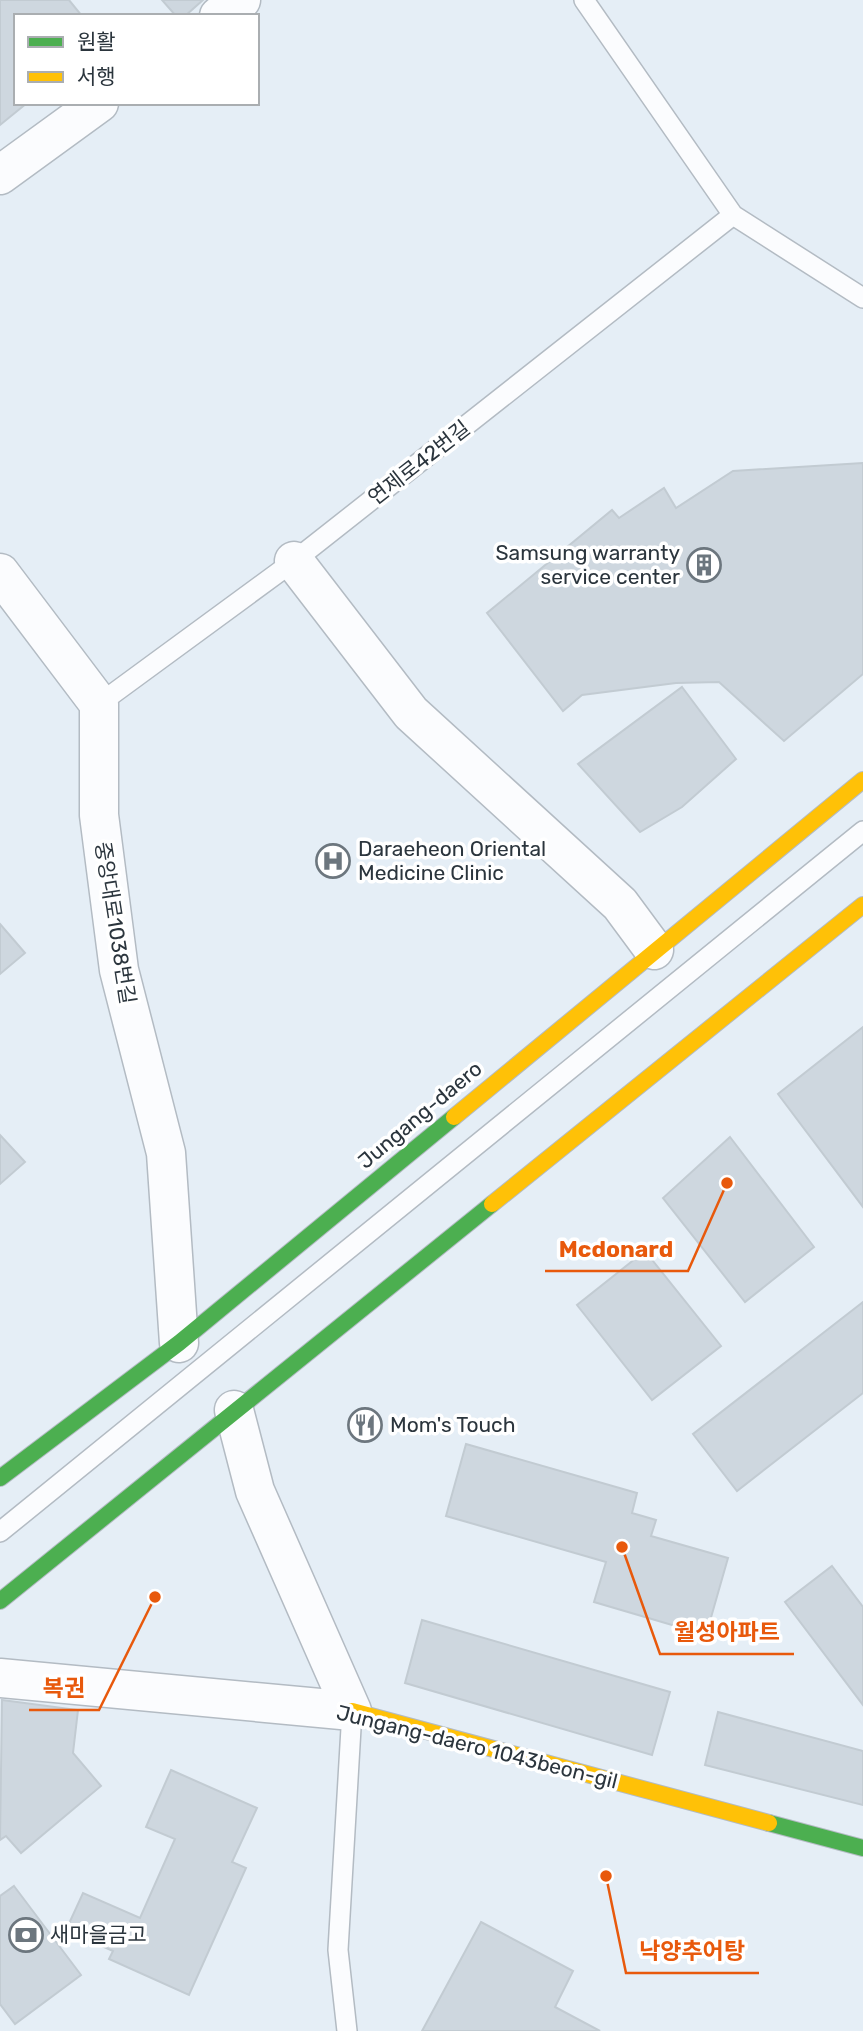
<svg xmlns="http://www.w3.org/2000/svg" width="863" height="2031" font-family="Rubik,'Noto Sans KR',sans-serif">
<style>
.building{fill:#ced7df;stroke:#c2cbd2;stroke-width:2}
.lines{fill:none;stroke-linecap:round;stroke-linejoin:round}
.lane-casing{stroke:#b3bbc3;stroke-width:22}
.street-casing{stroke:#b3bbc3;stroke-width:41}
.fast-casing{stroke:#b3bbc3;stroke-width:18}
.slow-casing{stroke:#b3bbc3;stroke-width:18}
.lane{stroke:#fbfcfe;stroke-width:19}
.street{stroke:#fbfcfe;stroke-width:38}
.fast{stroke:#4caf50;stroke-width:16}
.slow{stroke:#ffc107;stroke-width:16}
.labels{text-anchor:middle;stroke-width:7;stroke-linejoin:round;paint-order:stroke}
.street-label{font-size:21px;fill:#2b353d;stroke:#fff}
.poi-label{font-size:21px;fill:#2b353d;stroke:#fff;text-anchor:start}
.leader{fill:none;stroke:#e8590c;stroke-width:2.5}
.callout-dot{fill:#e8590c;stroke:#fff;stroke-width:2.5}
.callout-label{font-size:23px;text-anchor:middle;font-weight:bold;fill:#e8590c;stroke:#fff;stroke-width:7;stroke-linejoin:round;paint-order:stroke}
</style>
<rect width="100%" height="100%" fill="#e5eef6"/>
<!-- building -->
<path class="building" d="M 0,0 L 69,0 L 82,16 L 16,16 L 16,103 L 27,103 L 0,125 Z
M 162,0 L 203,0 L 185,16 L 176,16 Z
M 863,463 L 863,674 L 784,741 L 719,682 L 676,683 L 582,695 L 563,711 L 487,613 L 612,510 L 619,518 L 664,488 L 676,508 L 733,471 Z
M 682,687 L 736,759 L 682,807 L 640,832 L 578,764 Z
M 0,924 L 25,953 L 0,974 Z
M 863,1027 L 863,1207 L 778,1094 Z
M 0,1135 L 25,1162 L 0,1184 Z
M 730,1137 L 814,1247 L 745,1302 L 663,1198 Z
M 645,1251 L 721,1346 L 652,1400 L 577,1305 Z
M 863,1302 L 863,1393 L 737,1491 L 693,1434 Z
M 466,1444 L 637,1493 L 632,1513 L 656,1520 L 651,1536 L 728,1558 L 706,1635 L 594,1602 L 606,1562 L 446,1516 Z
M 832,1566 L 863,1607 L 863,1705 L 785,1602 Z
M 422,1620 L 670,1692 L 652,1755 L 405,1683 Z
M 2,1700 L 78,1710 L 73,1753 L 101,1786 L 21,1853 L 6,1836 L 0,1840 Z
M 718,1712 L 863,1751 L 863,1805 L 705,1765 Z
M 171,1770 L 257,1808 L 232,1862 L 246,1868 L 189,1995 L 109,1959 L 113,1951 L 66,1930 L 83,1893 L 140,1918 L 175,1839 L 146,1827 Z
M 14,1886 L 81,1975 L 15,2024 L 0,2004 L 0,1896 Z
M 481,1922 L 573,1971 L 555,2007 L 600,2031 L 422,2031 Z"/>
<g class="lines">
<!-- lane casing -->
<g class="lane-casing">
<path id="lane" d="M 584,0 L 733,215 L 863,298
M 99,704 L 294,561 L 733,215
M 0,1532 L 863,831
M 347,2031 L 338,1950 L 352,1711"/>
</g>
<!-- street casing -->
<g class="street-casing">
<path id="street" d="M 219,16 L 241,0
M 0,175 L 99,103
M 294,561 L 411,713 L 620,904 L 654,950
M 0,573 L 99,704 L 99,815 L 119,970 L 166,1153 L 179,1343
M 0,1678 L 352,1711 L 255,1491 L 234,1410"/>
</g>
<!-- fast casing -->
<g class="fast-casing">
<path id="fast" d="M 0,1478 L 179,1343 L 454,1117
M 0,1601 L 492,1204
M 769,1823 L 863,1848"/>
</g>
<!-- slow casing -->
<g class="slow-casing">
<path id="slow" d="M 454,1117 L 863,780
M 492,1204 L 863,905
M 352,1711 L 769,1823"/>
</g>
<!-- lane -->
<use href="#lane" class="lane"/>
<!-- street -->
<use href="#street" class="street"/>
<!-- fast -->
<use href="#fast" class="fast"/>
<!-- slow -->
<use href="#slow" class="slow"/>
</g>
<!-- icons -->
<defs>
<g id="building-ring" transform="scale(1.75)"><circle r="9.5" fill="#fff" stroke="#6c767e" stroke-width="1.5"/><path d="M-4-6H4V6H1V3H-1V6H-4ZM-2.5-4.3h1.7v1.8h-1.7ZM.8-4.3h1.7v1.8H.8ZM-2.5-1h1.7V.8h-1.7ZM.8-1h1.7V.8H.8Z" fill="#6c767e"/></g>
<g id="hospital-ring" transform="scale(1.75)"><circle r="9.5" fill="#fff" stroke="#6c767e" stroke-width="1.5"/><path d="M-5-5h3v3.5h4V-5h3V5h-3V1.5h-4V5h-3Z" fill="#6c767e"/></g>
<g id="restaurant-ring" transform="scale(1.75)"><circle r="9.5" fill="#fff" stroke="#6c767e" stroke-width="1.5"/><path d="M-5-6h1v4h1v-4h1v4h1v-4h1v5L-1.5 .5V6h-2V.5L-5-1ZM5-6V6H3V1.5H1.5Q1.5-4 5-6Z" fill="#6c767e"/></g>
<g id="bank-ring" transform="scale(1.75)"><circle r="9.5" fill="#fff" stroke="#6c767e" stroke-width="1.5"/><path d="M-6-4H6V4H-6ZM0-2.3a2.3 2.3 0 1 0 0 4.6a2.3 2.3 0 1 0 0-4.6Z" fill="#6c767e"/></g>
</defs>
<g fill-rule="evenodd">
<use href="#building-ring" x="704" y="565"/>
<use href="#hospital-ring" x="333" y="861"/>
<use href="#restaurant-ring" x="365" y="1425"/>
<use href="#bank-ring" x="26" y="1935"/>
</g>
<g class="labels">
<!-- street labels -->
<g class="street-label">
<text transform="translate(419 463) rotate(-38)" y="7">연제로42번길</text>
<text transform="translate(115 923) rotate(81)" y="7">중앙대로1038번길</text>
<text transform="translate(420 1115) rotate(-40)" y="7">Jungang-daero</text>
<text transform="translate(477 1747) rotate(14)" y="7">Jungang-daero 1043beon-gil</text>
</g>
<!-- poi labels -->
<g class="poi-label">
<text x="680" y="560" text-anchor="end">Samsung warranty<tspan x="680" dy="24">service center</tspan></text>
<text x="358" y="856">Daraeheon Oriental<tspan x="358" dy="24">Medicine Clinic</tspan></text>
<text x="390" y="1432">Mom's Touch</text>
<text x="50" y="1942">새마을금고</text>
</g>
</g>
<!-- callouts -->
<path class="leader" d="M727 1183L688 1271H545M622 1547L660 1654H794M155 1597L99 1710H29M606 1876L626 1973H759"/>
<g class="callout-dot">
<circle cx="727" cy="1183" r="7"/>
<circle cx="622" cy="1547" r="7"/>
<circle cx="155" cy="1597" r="7"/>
<circle cx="606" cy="1876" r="7"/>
</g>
<g class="callout-label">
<text x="616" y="1257">Mcdonard</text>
<text x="727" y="1640">월성아파트</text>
<text x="64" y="1696">복권</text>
<text x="692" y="1959">낙양추어탕</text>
</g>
<!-- legend -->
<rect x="14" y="14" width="245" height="91" fill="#ffffff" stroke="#aaaeb1" stroke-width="2"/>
<rect x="28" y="37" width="35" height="10" fill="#4caf50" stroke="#aaaeb1" stroke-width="2"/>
<text x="77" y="49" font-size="21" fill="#2b353d">원활</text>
<rect x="28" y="72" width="35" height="10" fill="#ffc107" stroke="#aaaeb1" stroke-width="2"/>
<text x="77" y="84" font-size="21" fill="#2b353d">서행</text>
</svg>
